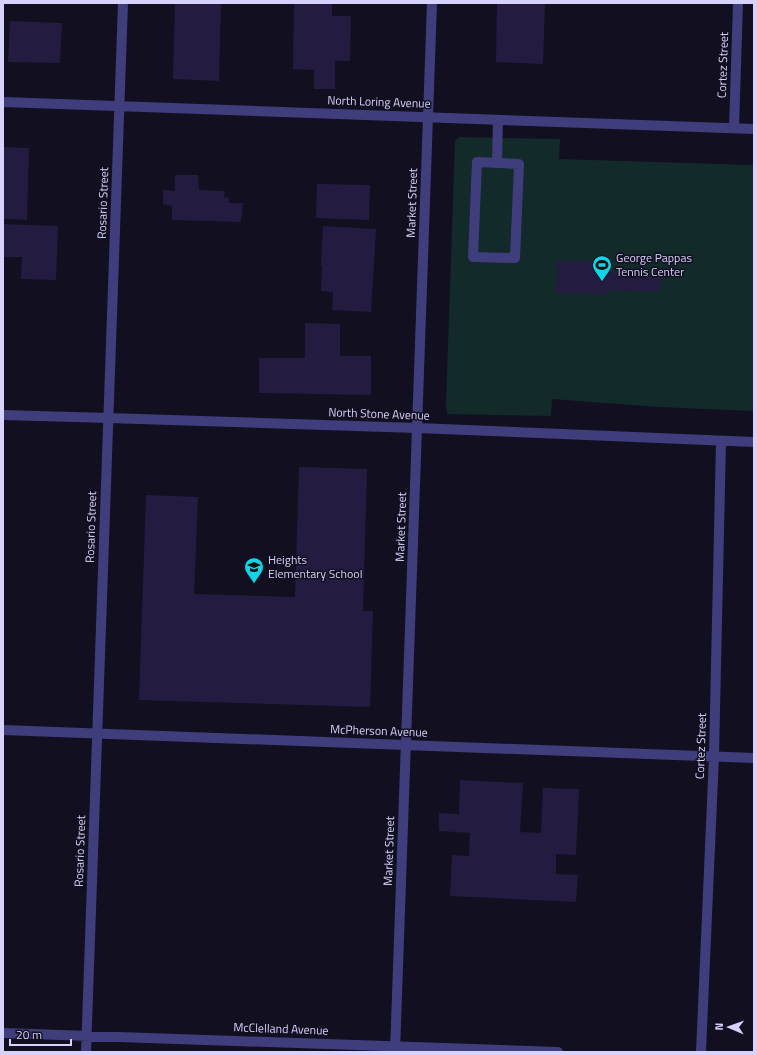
<svg xmlns="http://www.w3.org/2000/svg" width="757" height="1055" font-family="'Titillium Web',sans-serif">
<style>
.green{fill:#122a29}
.building{fill:#231c40}
.lines{fill:none;stroke-linecap:round;stroke-linejoin:round}
.service{stroke:#3f3d7c;stroke-width:10}
.minor{stroke:#3f3d7c;stroke-width:10}
.tertiary{stroke:#3f3d7c;stroke-width:10}
.labels{text-anchor:middle;stroke-width:3;stroke-linejoin:round;paint-order:stroke}
.street-label{font-size:12px;fill:#d6d2fc;stroke:#120f20}
.poi-label{font-size:12px;fill:#d6d2fc;stroke:#120f20;text-anchor:start}
</style>
<rect width="100%" height="100%" fill="#120f20"/>
<!-- green -->
<path class="green" d="M 459,137 L 560,139 L 559,159 L 754,165 L 754,411 L 657,407 L 552,399 L 551,416 L 447,414 L 446,404 L 455,141 Z"/>
<!-- building -->
<path class="building" d="M 175,3 L 221,3 L 219,81 L 173,79 Z
M 294,3 L 332,3 L 332,16 L 351,16 L 350,61 L 335,61 L 335,89 L 314,89 L 314,70 L 293,69 Z
M 497,3 L 545,3 L 543,64 L 496,62 Z
M 10,21 L 62,23 L 60,63 L 8,62 Z
M 3,147 L 29,148 L 27,220 L 3,219 Z
M 175,175 L 198,175 L 199,190 L 225,191 L 224,197 L 229,198 L 229,203 L 243,203 L 241,222 L 172,220 L 172,206 L 163,204 L 163,190 L 175,191 Z
M 317,184 L 370,185 L 369,220 L 316,218 Z
M 3,224 L 58,226 L 56,280 L 21,279 L 22,257 L 3,257 Z
M 323,226 L 376,229 L 371,312 L 332,310 L 333,292 L 321,291 L 322,266 L 321,266 Z
M 557,260 L 608,263 L 608,272 L 661,275 L 660,292 L 607,290 L 607,295 L 556,293 Z
M 305,323 L 340,324 L 340,356 L 371,356 L 371,395 L 259,393 L 259,358 L 305,358 Z
M 299,467 L 367,469 L 363,611 L 373,611 L 370,707 L 139,700 L 146,495 L 198,497 L 194,594 L 295,597 Z
M 460,780 L 523,783 L 520,832 L 541,833 L 543,788 L 579,789 L 576,855 L 556,854 L 556,874 L 578,875 L 576,902 L 450,896 L 452,855 L 469,856 L 470,833 L 439,831 L 439,813 L 459,814 Z"/>
<g class="lines">
<!-- service -->
<path class="service" d="M 477,162 L 519,164 L 515,258 L 473,257 Z
M 497,163 L 498,120
M 108,418 L 417,428"/>
<!-- minor -->
<path class="minor" d="M 3,102 L 754,129
M 734,128 L 738,3
M 3,415 L 108,418
M 417,428 L 754,442
M 3,730 L 754,758
M 3,1033 L 558,1052
M 86,1052 L 123,3
M 701,1052 L 714,756 L 721,441"/>
<!-- tertiary -->
<path class="tertiary" d="M 395,1052 L 432,3"/>
</g>
<!-- icons -->
<defs>
<g id="stadium-pin" transform="scale(1)"><path d="M0 17L-7.5 6A9.5 9.5 0 1 1 7.5 6Z" fill="#11d4e8" stroke="#120f20"/><path d="M0-5a6.5 5 0 1 0 0 10a6.5 5 0 1 0 0-10ZM-3.5-1.8h7v3.6h-7Z" fill="#111"/></g>
<g id="school-pin" transform="scale(1)"><path d="M0 17L-7.5 6A9.5 9.5 0 1 1 7.5 6Z" fill="#11d4e8" stroke="#120f20"/><path d="M0-5L7-2L0 1L-7-2ZM-4 1L0 2.5L4 1V4Q0 6-4 4Z" fill="#111"/></g>
</defs>
<g fill-rule="evenodd">
<use href="#stadium-pin" x="602" y="265"/>
<use href="#school-pin" x="254" y="567"/>
</g>
<g class="labels">
<!-- street labels -->
<g class="street-label">
<text transform="translate(723 65) rotate(-88)" y="4">Cortez Street</text>
<text transform="translate(379 102) rotate(2)" y="4">North Loring Avenue</text>
<text transform="translate(103 203) rotate(-88)" y="4">Rosario Street</text>
<text transform="translate(412 203) rotate(-88)" y="4">Market Street</text>
<text transform="translate(379 414) rotate(2)" y="4">North Stone Avenue</text>
<text transform="translate(91 527) rotate(-88)" y="4">Rosario Street</text>
<text transform="translate(401 527) rotate(-88)" y="4">Market Street</text>
<text transform="translate(379 731) rotate(2)" y="4">McPherson Avenue</text>
<text transform="translate(701 746) rotate(-88)" y="4">Cortez Street</text>
<text transform="translate(80 851) rotate(-88)" y="4">Rosario Street</text>
<text transform="translate(389 851) rotate(-88)" y="4">Market Street</text>
<text transform="translate(281 1029) rotate(2)" y="4">McClelland Avenue</text>
</g>
<!-- poi labels -->
<g class="poi-label">
<text x="616" y="262">George Pappas<tspan x="616" dy="14">Tennis Center</tspan></text>
<text x="268" y="564">Heights<tspan x="268" dy="14">Elementary School</tspan></text>
</g>
</g>
<!-- border -->
<rect width="757" height="1055" fill="none" stroke="#d6d2fc" stroke-width="8"/>
<!-- north arrow -->
<g transform="translate(729 1027) rotate(272)" stroke="#120f20" stroke-width="3" paint-order="stroke">
<path d="M0-3L7 15L0 10L-7 15Z" fill="#d6d2fc"/>
<text y="-6" font-size="11" font-weight="bold" text-anchor="middle" fill="#d6d2fc">N</text>
</g>
<!-- scale -->
<path d="M10 1039v6h61v-6" fill="none" stroke="#d6d2fc" stroke-width="2"/>
<text x="16" y="1039" font-size="12" fill="#d6d2fc" stroke="#120f20" stroke-width="3" paint-order="stroke">20 m</text>
</svg>
